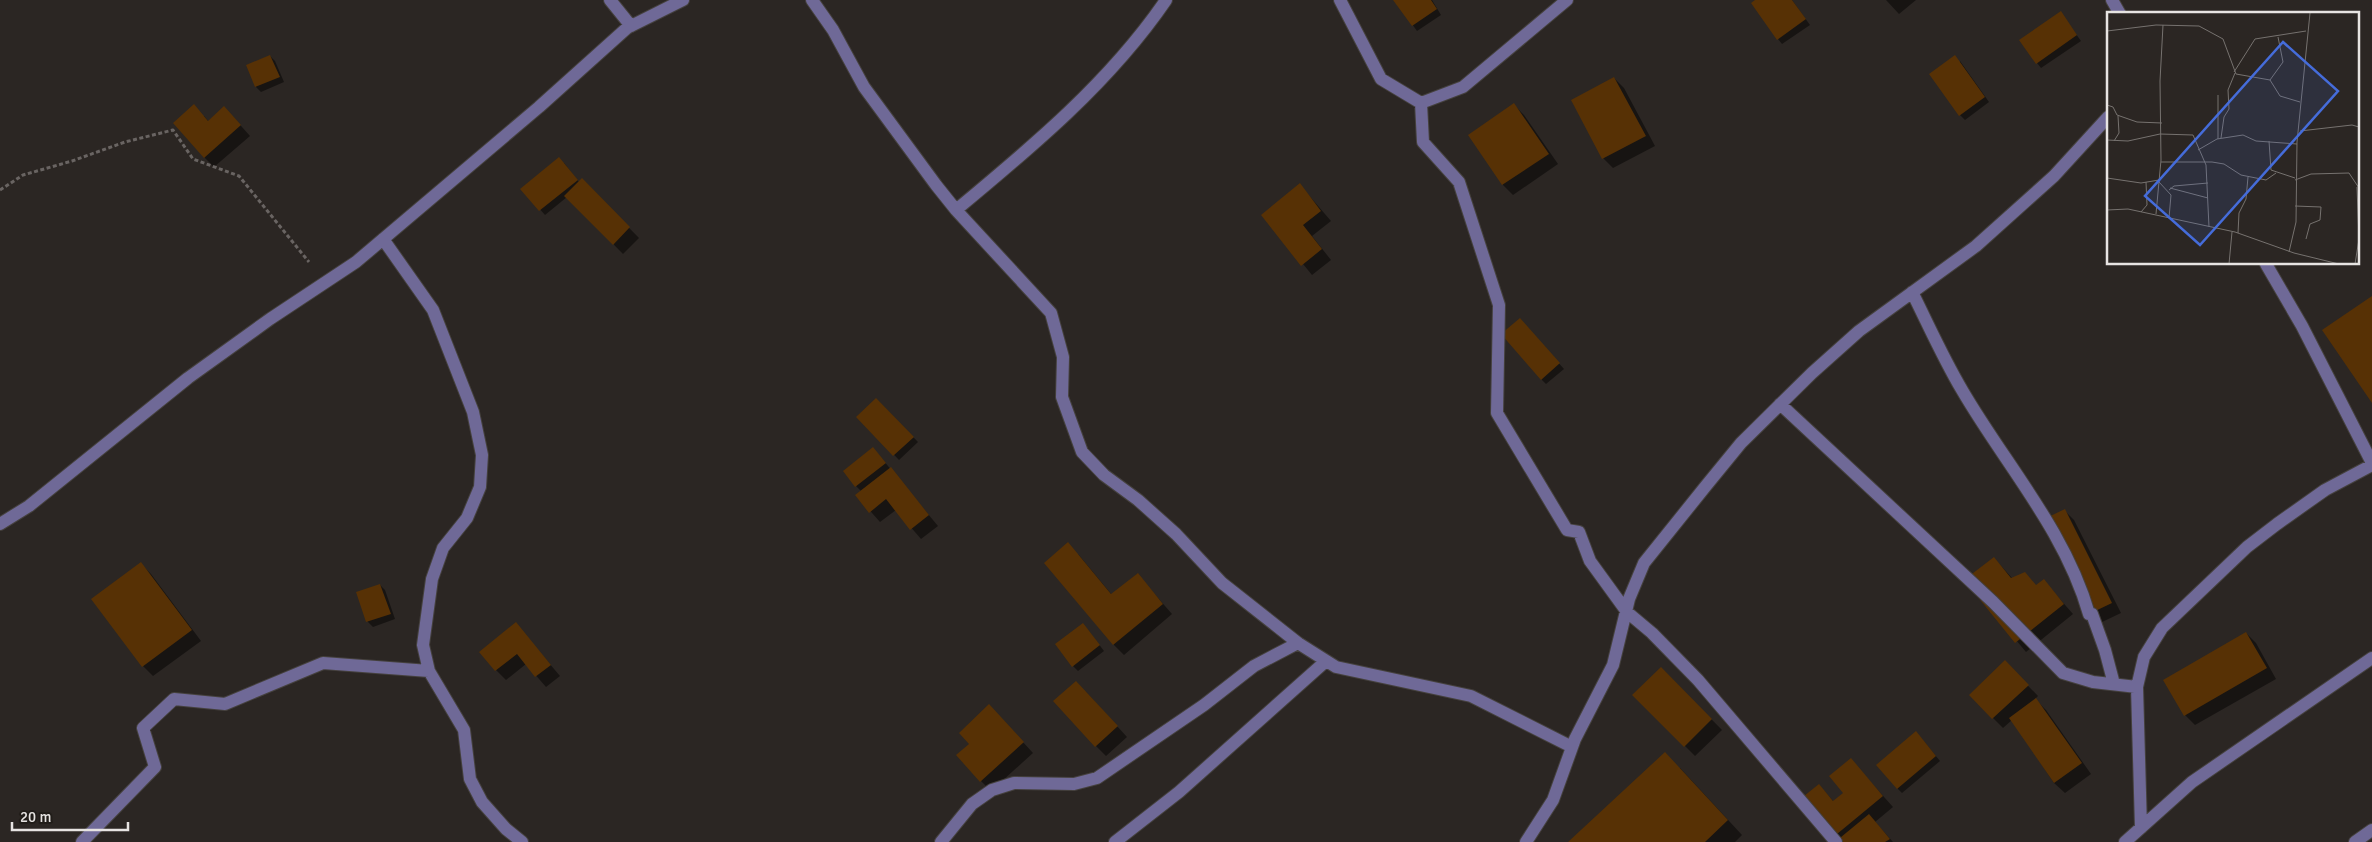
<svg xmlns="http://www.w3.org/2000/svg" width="2372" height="842" font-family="Signika,sans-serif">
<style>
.shadow{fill:#0007}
.building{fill:#573105}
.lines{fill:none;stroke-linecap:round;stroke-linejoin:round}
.minor-casing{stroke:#45413e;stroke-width:14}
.path{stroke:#696462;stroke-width:3;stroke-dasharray:4 2.5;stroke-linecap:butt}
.minor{stroke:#6f6997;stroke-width:12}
.inset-road{fill:none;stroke:#76726f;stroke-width:1}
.view{fill:#456cda;fill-opacity:0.15;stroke:#456cda;stroke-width:2.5}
.inset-edge{fill:none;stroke:#e7e4e2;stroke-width:2.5}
</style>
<rect width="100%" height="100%" fill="#2b2623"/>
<!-- shadow -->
<path class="shadow" d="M 1395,0 L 1432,0 L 1441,15 L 1417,31 Z
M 1757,0 L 1792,0 L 1810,25 L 1782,44 L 1778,39 Z
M 1886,0 L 1916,0 L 1899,14 Z
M 2060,12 L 2081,41 L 2041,68 L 2037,63 Z
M 270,56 L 275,61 L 284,82 L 261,92 L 256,87 L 248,65 Z
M 1960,61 L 1989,102 L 1965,120 L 1960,115 Z
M 1614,78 L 1624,88 L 1655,146 L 1613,168 L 1603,158 Z
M 1514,105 L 1524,115 L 1558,164 L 1513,195 L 1503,185 L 1470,135 Z
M 204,116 L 209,122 L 234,118 L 250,136 L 214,167 L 204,157 Z
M 564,163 L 579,182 L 582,180 L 639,238 L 623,254 L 567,197 L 545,215 L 522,189 Z
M 1300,185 L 1331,221 L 1312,236 L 1331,260 L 1312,275 L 1263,215 Z
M 1525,325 L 1564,369 L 1546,384 L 1541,379 Z
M 876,399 L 918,442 L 899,460 L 858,417 Z
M 878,454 L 938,526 L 921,539 L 896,510 L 880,522 L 857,496 L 862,492 L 856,486 Z
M 2064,510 L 2074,520 L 2121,613 L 2100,623 Z
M 1078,554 L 1112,595 L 1137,574 L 1172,614 L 1124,655 L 1113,644 Z
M 1994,558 L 2012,578 L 2037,586 L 2044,581 L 2073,614 L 2026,652 L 1966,580 Z
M 141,564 L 151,574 L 201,641 L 153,676 L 143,666 Z
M 380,585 L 385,590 L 395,619 L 373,627 L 368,622 L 357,593 Z
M 516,624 L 560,676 L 546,687 L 526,664 L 506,680 L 496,670 Z
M 1088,630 L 1104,651 L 1078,671 L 1073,666 Z
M 2246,633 L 2256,643 L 2276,679 L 2195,725 L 2185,715 Z
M 2005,662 L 2038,696 L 2035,699 L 2046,710 L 2091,774 L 2065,793 L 2054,783 L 2012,720 L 2003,728 L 1970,695 Z
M 1661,668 L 1722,730 L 1695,756 L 1634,695 Z
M 1086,692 L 1127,737 L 1106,756 L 1096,746 Z
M 999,716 L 1033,753 L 991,791 L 981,781 Z
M 1921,738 L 1940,761 L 1902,793 L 1897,788 Z
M 1851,760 L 1893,807 L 1875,822 L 1893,842 L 1836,842 L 1819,785 L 1834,802 L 1845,793 Z
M 1680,768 L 1742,835 L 1735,842 L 1570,842 Z"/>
<!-- building -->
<path class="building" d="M 1393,0 L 1431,0 L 1437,9 L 1412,26 Z
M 1755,0 L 1792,0 L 1806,19 L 1777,40 L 1751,3 Z
M 2061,11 L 2077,35 L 2036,64 L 2019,40 Z
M 270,55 L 280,77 L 255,87 L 246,65 Z
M 1955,55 L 1985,97 L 1959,116 L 1929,74 Z
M 1614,77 L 1646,136 L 1602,159 L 1571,100 Z
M 1514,103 L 1549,154 L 1502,185 L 1468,135 Z
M 194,104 L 208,121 L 224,106 L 241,125 L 204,158 L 173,123 Z
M 559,157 L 578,180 L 539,211 L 520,189 Z
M 582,178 L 630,227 L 613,245 L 564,196 Z
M 1300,183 L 1321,211 L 1303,225 L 1322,249 L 1301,266 L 1261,215 Z
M 2372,296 L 2372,403 L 2322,330 Z
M 1520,318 L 1560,363 L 1541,380 L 1501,334 Z
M 876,398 L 914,437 L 893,456 L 856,417 Z
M 873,447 L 886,463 L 855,487 L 843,471 Z
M 891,467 L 929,515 L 910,530 L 886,499 L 869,513 L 855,495 Z
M 2065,509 L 2112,603 L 2089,614 L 2042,520 Z
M 1068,542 L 1111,594 L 1138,573 L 1163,604 L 1113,645 L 1044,563 Z
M 1994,557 L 2011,578 L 2025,572 L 2036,585 L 2044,579 L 2064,604 L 2015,643 L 1964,580 Z
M 141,562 L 192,630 L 142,667 L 91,599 Z
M 380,584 L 391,614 L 366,622 L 356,592 Z
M 516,622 L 551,665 L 535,677 L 517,654 L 495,671 L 479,652 Z
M 1083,623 L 1100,645 L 1072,667 L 1055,644 Z
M 2246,632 L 2267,668 L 2184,716 L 2163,680 Z
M 2005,660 L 2029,685 L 1992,719 L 1969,695 Z
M 1661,667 L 1712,719 L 1684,747 L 1632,695 Z
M 1076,681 L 1118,726 L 1095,747 L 1053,701 Z
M 2036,698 L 2082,763 L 2054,783 L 2009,718 Z
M 989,704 L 1024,742 L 980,782 L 956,755 L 969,744 L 959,733 Z
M 1916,731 L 1936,756 L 1897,789 L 1876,765 Z
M 1665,752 L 1728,820 L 1705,842 L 1568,842 Z
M 1851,758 L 1883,796 L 1831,839 L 1799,800 L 1819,784 L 1833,801 L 1843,793 L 1829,776 Z
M 1869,814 L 1890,839 L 1885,842 L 1835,842 Z"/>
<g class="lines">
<!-- minor casing -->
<g class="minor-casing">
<path id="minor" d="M 610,0 L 631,26
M 812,0 L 833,30 L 864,87 L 936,185 L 956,210 L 1051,313 L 1063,357 L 1062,397 L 1082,452 L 1104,475 L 1138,500 L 1176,534 L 1222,583 L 1298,643 L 1336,667 L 1471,696 L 1572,747
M 1340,0 L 1381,79 L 1421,103 L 1423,142 L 1459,182 L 1499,305 L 1497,413 L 1567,530 L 1579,532 L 1590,561 L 1627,612 L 1652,633 L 1698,680 L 1836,842
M 2112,0 L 2120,14
M 1421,103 L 1463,87 L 1567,0
M 956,210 C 1032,147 1110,82 1166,0
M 383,239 L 433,310 L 473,412 L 482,455 L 480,487 L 467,518 L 443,548 L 432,579 L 423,645 L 429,671 L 464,730 L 470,779 L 482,802 L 506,829 L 522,842
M 2266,264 L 2302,326 L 2372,463
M 1912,292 C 1928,324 1943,358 1962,390 C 2005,464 2065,530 2089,614 L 2092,614 L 2105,650 L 2114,684
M 1780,404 L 1993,602 L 2063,673 L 2093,682 L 2137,687
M 0,524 L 29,506 L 188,378 L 270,319 L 356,262 L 539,107 L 627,28 L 683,0
M 2141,828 L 2137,687 L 2144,657 L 2162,628 L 2247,547 L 2277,524 L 2325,490 L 2372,465
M 82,842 L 155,767 L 143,728 L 174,699 L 225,704 L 323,663 L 429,671
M 941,842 L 972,804 L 992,790 L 1014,783 L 1074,784 L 1097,778 L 1204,705 L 1254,666 L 1298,643
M 1115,842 L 1179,792 L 1326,661
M 1526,842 L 1553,800 L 1575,739 L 1613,665 L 1629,599 L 1644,563 L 1705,487 L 1741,443 L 1812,373 L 1859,331 L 1976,246 L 2054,176 L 2108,117
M 2125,842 L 2192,782 L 2372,658
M 2355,842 L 2372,830"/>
</g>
<!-- path -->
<path class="path" d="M 0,190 L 23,175 L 72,161 L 125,142 L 173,130 L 193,159 L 239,176 L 309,262"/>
<!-- minor -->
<use href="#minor" class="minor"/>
</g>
<!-- overview -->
<g transform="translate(2107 12)">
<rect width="252" height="252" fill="#2b2623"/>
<path class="inset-road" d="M 0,19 L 49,13 L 92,14 L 116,27 L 129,62 L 163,68 L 173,84 L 193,90M 127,60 L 148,27 L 199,19M 163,68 L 176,50 L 171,25M 0,93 L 6,95 L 10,103 L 30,110 L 55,111M 193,119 L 245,113 L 252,115M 53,122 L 86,123 L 99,153 L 102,215M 114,126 L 117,105 L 122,97 L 121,78 L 128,61M 111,127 L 111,83M 0,128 L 21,129 L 53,122M 7,129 L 12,121 L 11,104M 162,129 L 164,158 L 188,166M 91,138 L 110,127 L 136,123 L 149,129 L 190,132M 54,150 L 105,150 L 117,152 L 134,163 L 159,168 L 169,161M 0,166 L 34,171 L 52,168M 188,168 L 204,162 L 242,161 L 252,176M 52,170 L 64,183 L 62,206M 63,176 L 101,186M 62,178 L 67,174 L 101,171M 188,194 L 214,195 L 213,208 L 203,212 L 199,227M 0,198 L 21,197 L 128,220 L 187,241 L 232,252M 34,200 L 40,193 L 39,170M 49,202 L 54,148 L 53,69 L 56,13M 131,221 L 132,201 L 139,187 L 141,165M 182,240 L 189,210 L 190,130 L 203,1M 122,252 L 125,220M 248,252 L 252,227 L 250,175"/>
<path class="view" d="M 176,30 L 231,79 L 93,233 L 38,184 Z"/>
<rect width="252" height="252" class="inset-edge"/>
</g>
<!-- scale -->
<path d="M12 822v8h116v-8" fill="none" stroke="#e7e4e2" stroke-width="2.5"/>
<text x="20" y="822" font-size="15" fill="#e7e4e2" stroke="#211d19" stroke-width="4" paint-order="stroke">20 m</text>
</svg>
